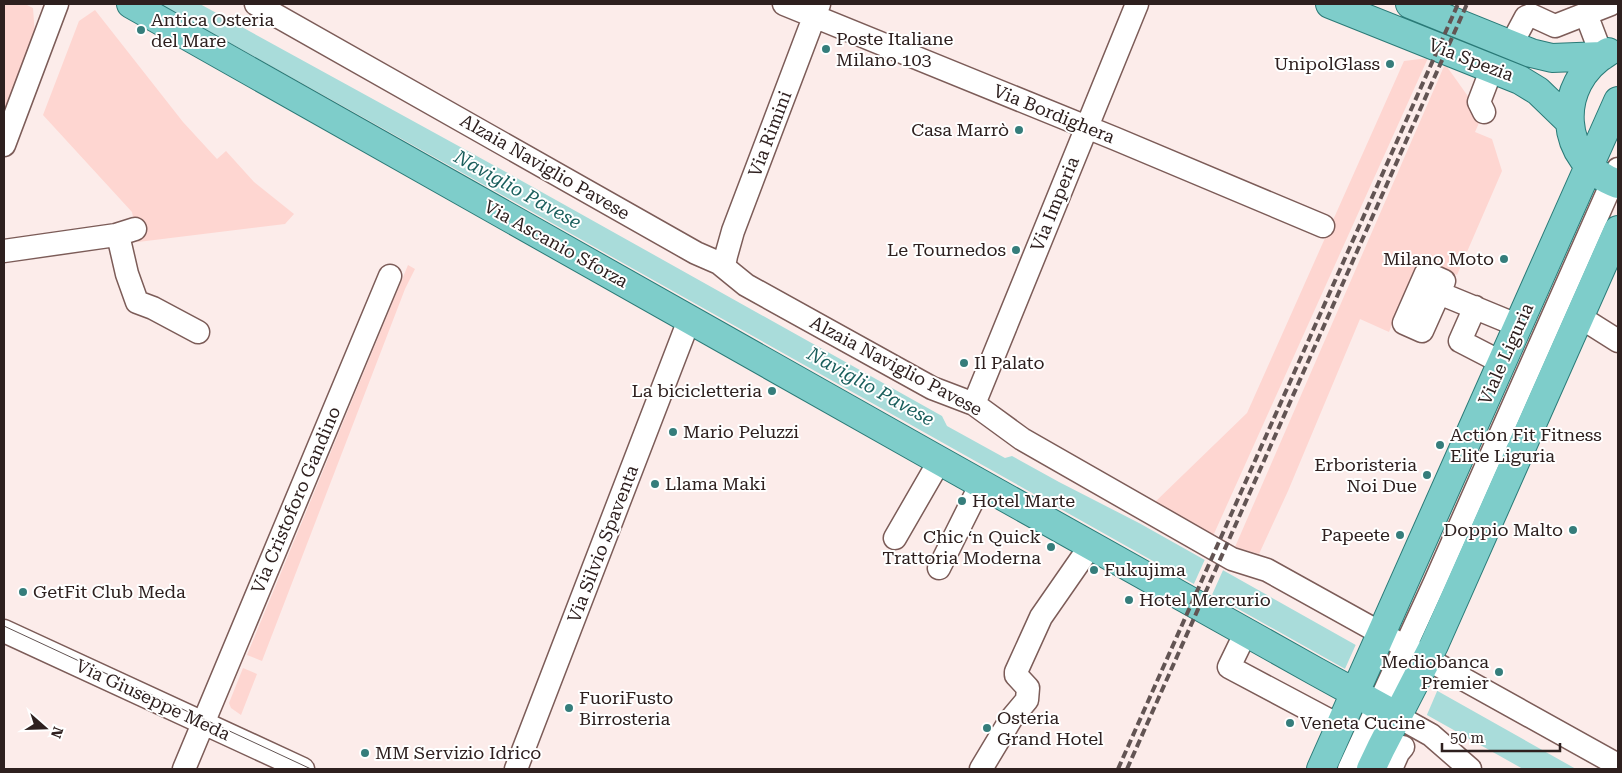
<svg xmlns="http://www.w3.org/2000/svg" width="1622" height="773" font-family="'Roboto Serif',serif">
<style>
.green{fill:#fed6d1}
.water{fill:#a9dcda}
.pier{fill:#fcecea}
.lines{fill:none;stroke-linecap:round;stroke-linejoin:round}
.minor-casing{stroke:#7c5c58;stroke-width:25}
.major-casing{stroke:#2a7a77;stroke-width:30}
.minor{stroke:#fff;stroke-width:22}
.major{stroke:#7ecdca;stroke-width:28}
.tram{stroke:#625453;stroke-width:1}
.rail{stroke:#625453;stroke-width:4;stroke-dasharray:8 4;stroke-linecap:butt}
.poi-dot{fill:#357d7b;stroke:#fff;stroke-width:2}
.labels{text-anchor:middle;stroke-width:4;stroke-linejoin:round;paint-order:stroke}
.poi-label{font-size:18px;fill:#2e201f;stroke:#fff;text-anchor:start}
.street-label{font-size:18px;fill:#2e201f;stroke:#fff}
.water-label{font-size:19px;font-style:italic;fill:#1b5f5d;stroke:#fff}
</style>
<rect width="100%" height="100%" fill="#fcecea"/>
<!-- green -->
<path class="green" d="M 4,4 L 25,4 L 33,8 L 35,36 L 4,118 Z
M 95,10 L 183,122 L 217,159 L 226,151 L 254,182 L 294,214 L 285,224 L 138,242 L 132,212 L 43,115 L 79,21 Z
M 1428,58 L 1213,536 L 1154,503 L 1247,413 L 1404,61 Z
M 1445,64 L 1482,116 L 1475,132 L 1492,139 L 1502,171 L 1457,275 L 1419,258 L 1389,332 L 1360,319 L 1288,491 L 1259,554 L 1235,547 Z
M 408,265 L 415,269 L 405,289 L 262,661 L 247,655 Z
M 243,668 L 257,674 L 241,715 L 231,708 L 229,703 Z"/>
<!-- water -->
<path class="water" d="M 160,4 L 200,4 L 513,176 L 942,416 L 947,426 L 1005,458 L 1012,456 L 1059,482 L 1139,523 L 1576,769 L 1523,769 L 502,195 Z"/>
<!-- pier -->
<path class="pier" d="M 1206,557 L 1224,568 L 1211,597 L 1193,586 Z
M 1357,642 L 1438,689 L 1426,717 L 1344,671 Z"/>
<g class="lines">
<!-- minor casing -->
<g class="minor-casing">
<path id="minor" d="M 256,4 L 696,253 L 719,263 L 746,285 L 932,388 L 974,404 L 1022,439 L 1232,559 L 1267,570 L 1618,765
M 784,4 L 1116,139 L 1323,226
M 1586,14 L 1602,56
M 1511,45 L 1526,17 L 1531,15 L 1555,26 L 1611,4
M 1484,112 L 1479,102 L 1492,68
M 4,145 L 57,4
M 118,235 L 127,274 L 137,302 L 153,308 L 198,332
M 4,251 L 116,235 L 135,229
M 724,266 L 726,256 L 733,231 L 819,4
M 1439,293 L 1444,281 L 1426,273 L 1404,323 L 1422,331 L 1439,293 L 1507,321 L 1519,325
M 1475,307 L 1460,341 L 1491,357 L 1503,361
M 1580,317 L 1618,341
M 974,404 L 1137,4
M 895,538 L 940,460
M 939,568 L 981,484
M 4,631 L 303,769
M 1246,632 L 1229,667 L 1340,726
M 1397,716 L 1431,735 L 1470,769
M 184,769 L 390,276
M 516,769 L 689,320
M 981,769 L 1011,719 L 1027,700 L 1028,688 L 1016,675 L 1016,672 L 1041,617 L 1091,545
M 1349,769 L 1435,582 L 1618,169
M 1391,769 L 1398,753 L 1403,747"/>
</g>
<!-- major casing -->
<g class="major-casing">
<path id="major" d="M 131,4 L 933,457 L 1315,671 L 1397,716
M 1330,4 L 1520,80 L 1538,91 L 1569,121
M 1410,4 L 1531,53 L 1552,58 L 1602,56
M 1608,52 C 1553,84 1558,163 1618,184
M 1321,769 L 1618,101
M 1371,769 L 1381,748 L 1434,645 L 1618,230"/>
</g>
<!-- minor -->
<use href="#minor" class="minor"/>
<!-- major -->
<use href="#major" class="major"/>
<!-- tram -->
<path class="tram" d="M 4,626 L 311,769"/>
<!-- rail -->
<path class="rail" d="M 1118,769 L 1458,4
M 1127,769 L 1467,4"/>
</g>
<!-- markers -->
<g class="poi-dot">
<circle cx="141" cy="30" r="5"/>
<circle cx="826" cy="49" r="5"/>
<circle cx="1390" cy="64" r="5"/>
<circle cx="1019" cy="130" r="5"/>
<circle cx="1016" cy="250" r="5"/>
<circle cx="1504" cy="259" r="5"/>
<circle cx="964" cy="363" r="5"/>
<circle cx="772" cy="391" r="5"/>
<circle cx="673" cy="432" r="5"/>
<circle cx="1440" cy="445" r="5"/>
<circle cx="1427" cy="475" r="5"/>
<circle cx="655" cy="484" r="5"/>
<circle cx="962" cy="501" r="5"/>
<circle cx="1573" cy="530" r="5"/>
<circle cx="1400" cy="535" r="5"/>
<circle cx="1051" cy="547" r="5"/>
<circle cx="1094" cy="570" r="5"/>
<circle cx="23" cy="592" r="5"/>
<circle cx="1129" cy="600" r="5"/>
<circle cx="1499" cy="672" r="5"/>
<circle cx="569" cy="708" r="5"/>
<circle cx="1290" cy="723" r="5"/>
<circle cx="987" cy="728" r="5"/>
<circle cx="365" cy="753" r="5"/>
</g>
<g class="labels">
<!-- poi labels -->
<g class="poi-label">
<text x="151" y="26">Antica Osteria<tspan x="151" dy="21">del Mare</tspan></text>
<text x="836" y="45">Poste Italiane<tspan x="836" dy="21">Milano 103</tspan></text>
<text x="1380" y="70" text-anchor="end">UnipolGlass</text>
<text x="1009" y="136" text-anchor="end">Casa Marrò</text>
<text x="1006" y="256" text-anchor="end">Le Tournedos</text>
<text x="1494" y="265" text-anchor="end">Milano Moto</text>
<text x="974" y="369">Il Palato</text>
<text x="762" y="397" text-anchor="end">La bicicletteria</text>
<text x="683" y="438">Mario Peluzzi</text>
<text x="1450" y="441">Action Fit Fitness<tspan x="1450" dy="21">Elite Liguria</tspan></text>
<text x="1417" y="471" text-anchor="end">Erboristeria<tspan x="1417" dy="21">Noi Due</tspan></text>
<text x="665" y="490">Llama Maki</text>
<text x="972" y="507">Hotel Marte</text>
<text x="1563" y="536" text-anchor="end">Doppio Malto</text>
<text x="1390" y="541" text-anchor="end">Papeete</text>
<text x="1041" y="543" text-anchor="end">Chic ‘n Quick<tspan x="1041" dy="21">Trattoria Moderna</tspan></text>
<text x="1104" y="576">Fukujima</text>
<text x="33" y="598">GetFit Club Meda</text>
<text x="1139" y="606">Hotel Mercurio</text>
<text x="1489" y="668" text-anchor="end">Mediobanca<tspan x="1489" dy="21">Premier</tspan></text>
<text x="579" y="704">FuoriFusto<tspan x="579" dy="21">Birrosteria</tspan></text>
<text x="997" y="724">Osteria<tspan x="997" dy="21">Grand Hotel</tspan></text>
<text x="1300" y="729">Veneta Cucine</text>
<text x="375" y="759">MM Servizio Idrico</text>
</g>
<!-- street labels -->
<g class="street-label">
<text transform="translate(1471 60) rotate(21)" y="6">Via Spezia</text>
<text transform="translate(1054 114) rotate(22)" y="6">Via Bordighera</text>
<text transform="translate(770 134) rotate(-69)" y="6">Via Rimini</text>
<text transform="translate(545 167) rotate(30)" y="6">Alzaia Naviglio Pavese</text>
<text transform="translate(1055 204) rotate(-68)" y="6">Via Imperia</text>
<text transform="translate(556 244) rotate(29)" y="6">Via Ascanio Sforza</text>
<text transform="translate(1506 354) rotate(-66)" y="6">Viale Liguria</text>
<text transform="translate(896 366) rotate(28)" y="6">Alzaia Naviglio Pavese</text>
<text transform="translate(296 500) rotate(-67)" y="6">Via Cristoforo Gandino</text>
<text transform="translate(603 544) rotate(-69)" y="6">Via Silvio Spaventa</text>
<text transform="translate(153 700) rotate(25)" y="6">Via Giuseppe Meda</text>
</g>
<!-- water labels -->
<g class="water-label">
<text transform="translate(518 189) rotate(29)" y="7">Naviglio Pavese</text>
<text transform="translate(871 386) rotate(29)" y="7">Naviglio Pavese</text>
</g>
</g>
<!-- border -->
<rect width="1622" height="773" fill="none" stroke="#2e201f" stroke-width="10"/>
<!-- north arrow -->
<g transform="translate(45 728) rotate(110)" stroke="#ffffff" stroke-width="4" paint-order="stroke">
<path d="M0-4L9 19L0 12L-9 19Z" fill="#2e201f"/>
<text y="-8" font-size="14" font-weight="bold" text-anchor="middle" fill="#2e201f">N</text>
</g>
<!-- scale -->
<path d="M1442 743v8h118v-8" fill="none" stroke="#2e201f" stroke-width="2.5"/>
<text x="1450" y="743" font-size="15" fill="#2e201f" stroke="#ffffff" stroke-width="4" paint-order="stroke">50 m</text>
</svg>
